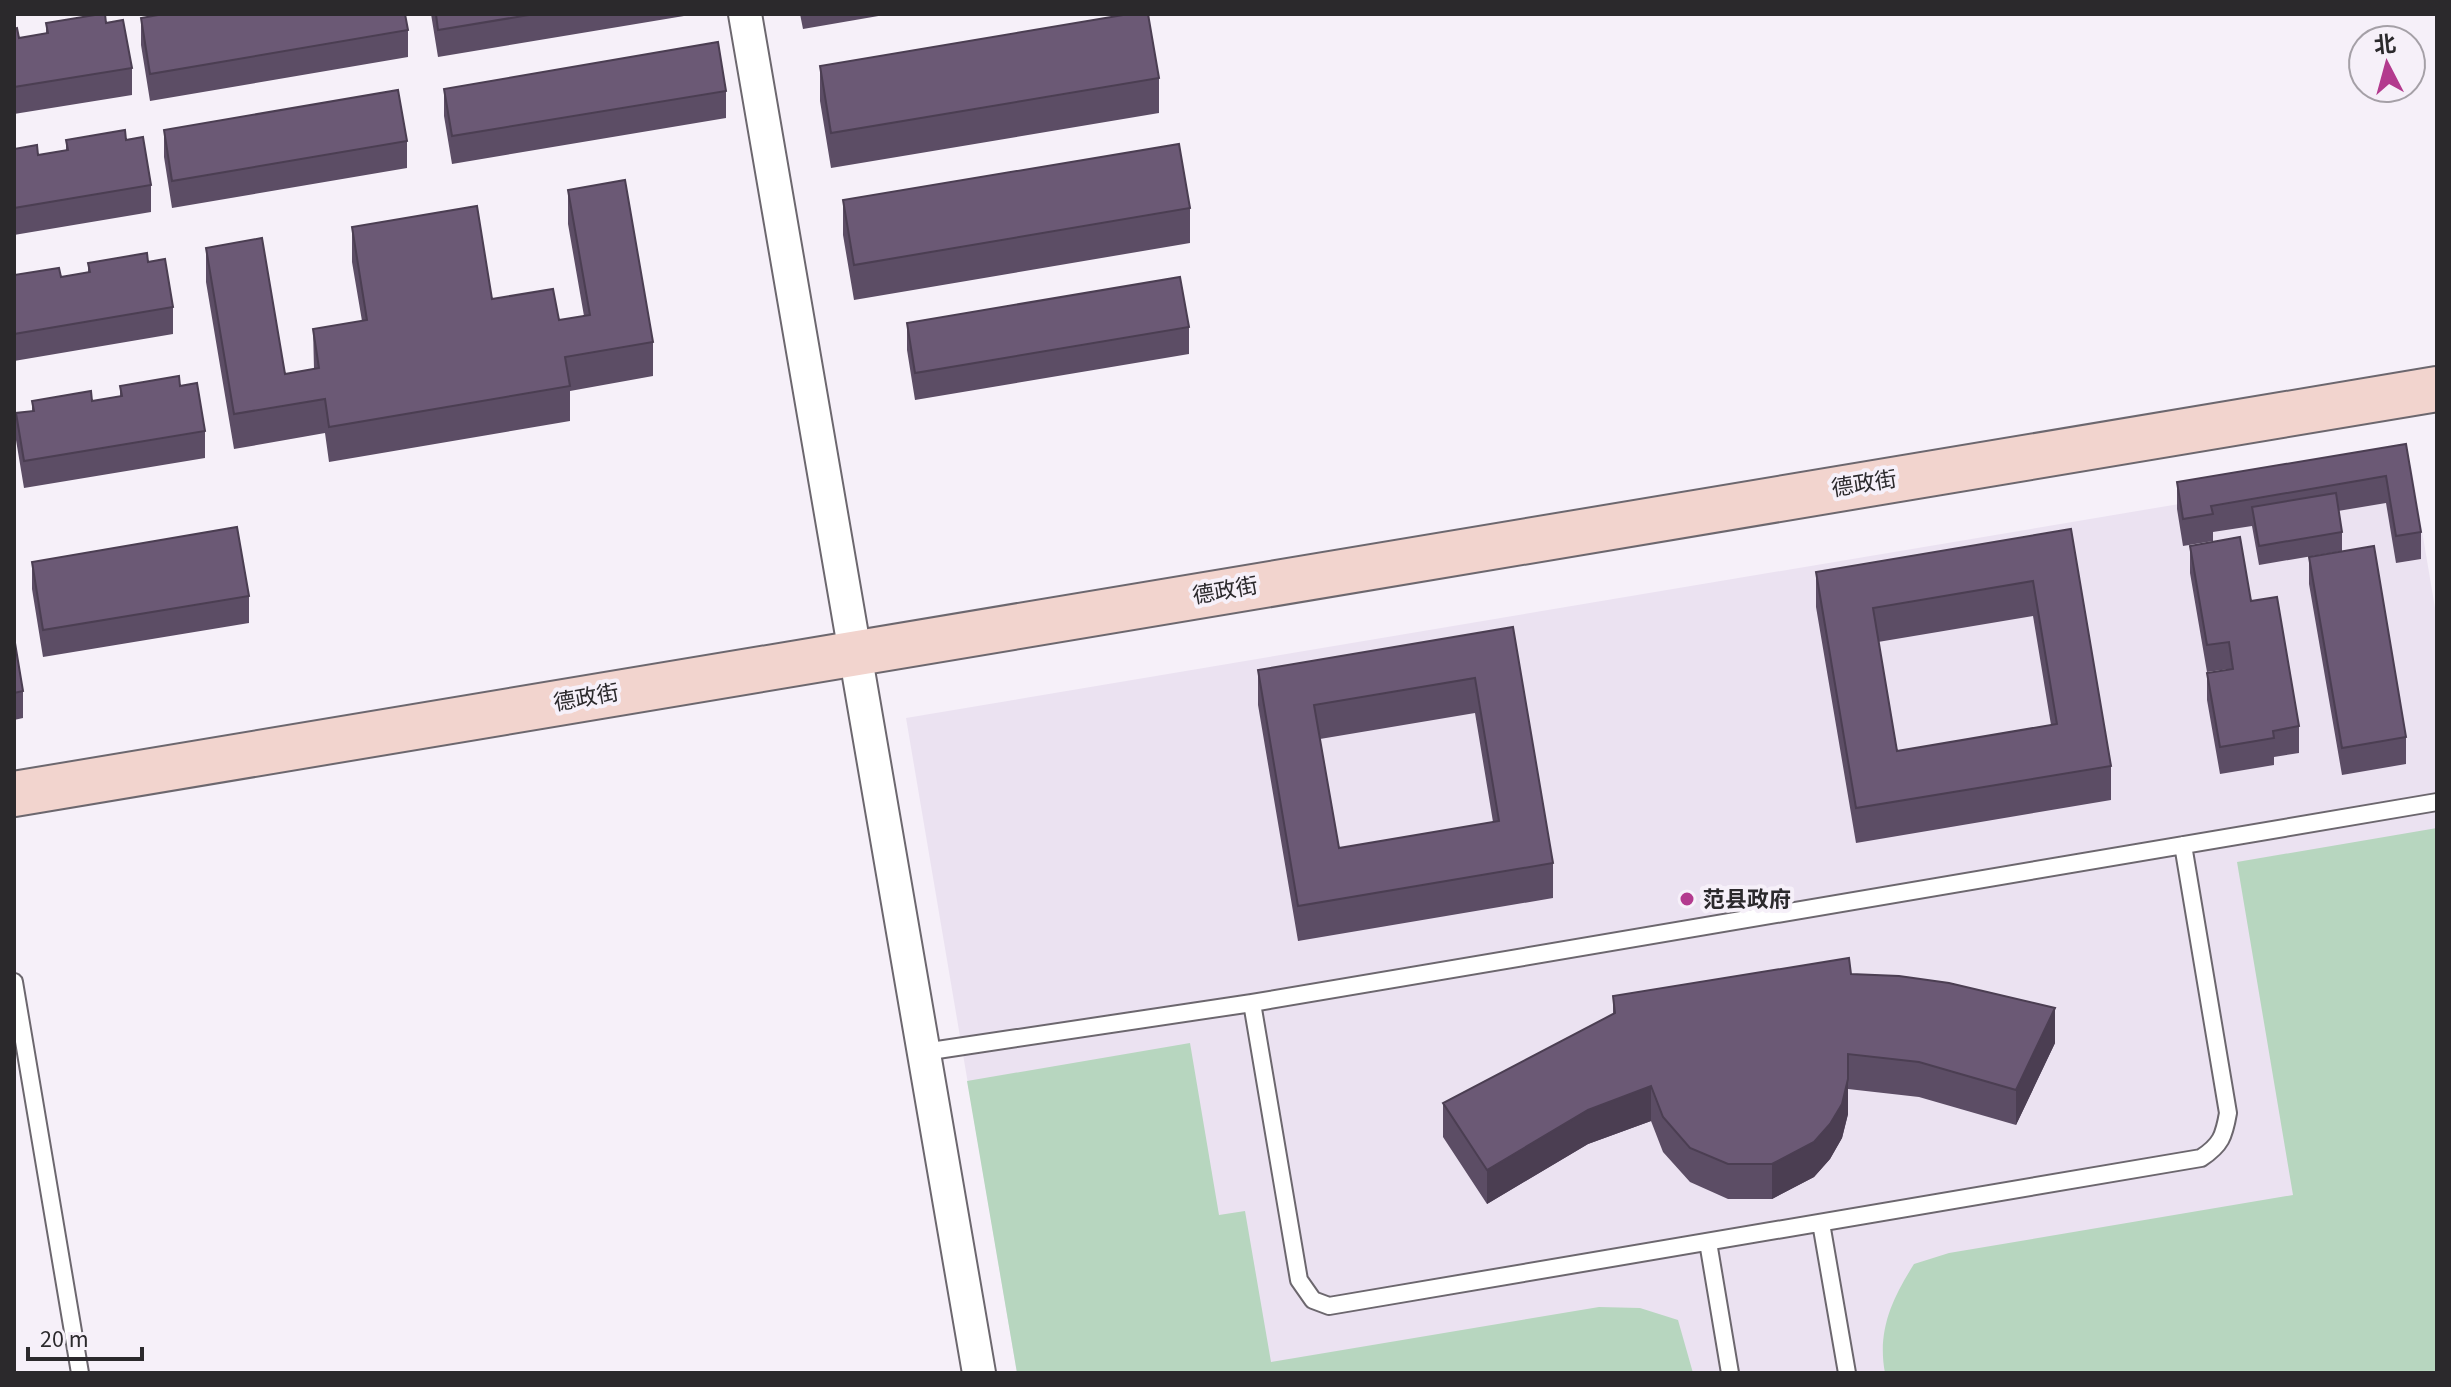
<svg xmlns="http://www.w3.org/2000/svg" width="2451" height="1387" font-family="'Source Sans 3','Noto Sans SC',sans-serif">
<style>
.built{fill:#ebe2f1}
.green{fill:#b7d6bf}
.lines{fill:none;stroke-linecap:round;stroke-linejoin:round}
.lane-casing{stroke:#6c676e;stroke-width:20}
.street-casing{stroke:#6c676e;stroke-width:36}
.secondary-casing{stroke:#6c676e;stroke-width:48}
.lane{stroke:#fff;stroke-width:16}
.street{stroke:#fff;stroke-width:32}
.secondary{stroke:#f2d4ce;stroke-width:44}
.wall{fill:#5c4d65;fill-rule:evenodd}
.shaded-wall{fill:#4b3e52}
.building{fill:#6b5975;stroke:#4b3e52;stroke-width:2;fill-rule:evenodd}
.poi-dot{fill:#b33a8e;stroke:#f6f0f9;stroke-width:3}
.labels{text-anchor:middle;stroke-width:8;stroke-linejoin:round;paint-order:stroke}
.street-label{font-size:22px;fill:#2b292c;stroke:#f6f0f9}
.poi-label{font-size:22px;font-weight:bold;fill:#2b292c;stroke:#f6f0f9;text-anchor:start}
</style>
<rect width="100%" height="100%" fill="#f6f0f9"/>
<!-- built -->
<path class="built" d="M 2411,465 L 2437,620 L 2437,1373 L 1017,1373 L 906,718 Z"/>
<!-- green -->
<path class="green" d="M 2437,828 L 2437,1373 L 1885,1373 C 1877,1331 1892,1299 1914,1264 L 1949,1253 L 2293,1195 L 2237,862 Z
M 1190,1043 L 1219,1215 L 1245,1211 L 1271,1362 L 1599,1307 L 1640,1308 L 1678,1320 L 1693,1373 L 1017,1373 L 967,1081 Z"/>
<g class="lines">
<!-- lane casing -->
<g class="lane-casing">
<path id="lane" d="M 14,982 L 80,1373
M 1252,1003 L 1299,1280 L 1313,1300 L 1329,1306 L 2201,1158 C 2221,1145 2224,1136 2228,1113 L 2183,845
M 924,1052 L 1252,1003 L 2437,802
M 1821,1223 L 1847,1373
M 1708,1242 L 1730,1373"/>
</g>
<!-- street casing -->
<g class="street-casing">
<path id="street" d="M 745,14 L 979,1373"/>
</g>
<!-- secondary casing -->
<g class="secondary-casing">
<path id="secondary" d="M 14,794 L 2437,389"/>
</g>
<!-- lane -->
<use href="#lane" class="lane"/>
<!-- street -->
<use href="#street" class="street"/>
<!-- secondary -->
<use href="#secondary" class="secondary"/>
</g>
<!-- wall -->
<path class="wall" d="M 431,14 L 696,14 L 438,57 Z
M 800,14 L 890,14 L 803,29 Z
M 141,18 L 408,30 L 408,57 L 150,101 L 141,45 Z
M 46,23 L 106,23 L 132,68 L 132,95 L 14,114 L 14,29 L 19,38 L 46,33 Z
M 820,66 L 1159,78 L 1159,113 L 831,168 L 820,101 Z
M 444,89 L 726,91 L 726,118 L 452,164 L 444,116 Z
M 164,130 L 407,141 L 407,168 L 172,208 L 164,157 Z
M 66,140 L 126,140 L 151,185 L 151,212 L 14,235 L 14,149 L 38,155 L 66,150 Z
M 568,190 L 653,342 L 653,376 L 570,391 L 570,421 L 329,462 L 325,433 L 234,449 L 206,282 L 206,248 L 285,374 L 314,369 L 313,329 L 362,321 L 352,262 L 352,227 L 492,299 L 559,320 L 584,316 L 568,224 Z
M 843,200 L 1190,208 L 1190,243 L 854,300 L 843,235 Z
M 148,262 L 173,307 L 173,334 L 14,361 L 14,275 L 61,277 L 88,272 L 88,263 Z
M 907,323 L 1189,327 L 1189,354 L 915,400 L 907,350 Z
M 120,386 L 180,386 L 205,431 L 205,458 L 24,488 L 16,440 L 16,413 L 32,411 L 32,401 L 92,401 L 120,396 Z
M 2406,444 L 2421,532 L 2421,559 L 2396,563 L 2386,503 L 2338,511 L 2342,532 L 2342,551 L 2259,565 L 2252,526 L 2213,532 L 2213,541 L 2183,546 L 2177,509 L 2177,482 Z
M 2071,529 L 2111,766 L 2111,800 L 1856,843 L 1816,607 L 1816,572 ZM 2033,616 L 2051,725 L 1897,751 L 1878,642 Z
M 2190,546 L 2251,601 L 2299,726 L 2299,753 L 2274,757 L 2274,765 L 2220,774 L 2207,700 L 2207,673 L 2229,670 L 2229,669 L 2207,672 L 2190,573 Z
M 2309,557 L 2406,737 L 2406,764 L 2342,775 L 2309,584 Z
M 32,562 L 249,596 L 249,623 L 43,657 L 32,589 Z
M 1513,627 L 1553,863 L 1553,898 L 1298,941 L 1258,705 L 1258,670 ZM 1475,713 L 1493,822 L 1339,848 L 1320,739 Z
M 14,637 L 23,691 L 23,718 L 14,720 Z
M 1851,974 L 2055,1043 L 2016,1125 L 1919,1097 L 1848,1089 L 1848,1114 L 1842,1138 L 1830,1159 L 1814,1177 L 1772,1199 L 1728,1199 L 1690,1182 L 1663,1152 L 1651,1121 L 1588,1144 L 1487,1204 L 1443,1137 L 1443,1103 L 1613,1014 L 1613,996 Z"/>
<!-- shaded-wall -->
<path class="shaded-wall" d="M 2055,1008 L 2055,1043 L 2016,1125 L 2016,1090 Z
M 1848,1079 L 1848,1114 L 1842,1138 L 1830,1159 L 1814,1177 L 1772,1199 L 1772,1164 Z
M 1651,1086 L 1651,1121 L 1588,1144 L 1487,1204 L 1487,1170 L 1588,1110 Z"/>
<!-- building -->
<path class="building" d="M 101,14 L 105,14 L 106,23 L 123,20 L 132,68 L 14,87 L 14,29 L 17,28 L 19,38 L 48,33 L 46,23 Z
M 164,14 L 405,14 L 408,30 L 150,74 L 141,18 Z
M 436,14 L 535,14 L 438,30 Z
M 1129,14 L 1148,14 L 1159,78 L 831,133 L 820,66 Z
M 718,42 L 726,91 L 452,136 L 444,89 Z
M 398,90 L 407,141 L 172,181 L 164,130 Z
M 125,130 L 126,140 L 143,137 L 151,185 L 14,208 L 14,149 L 37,145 L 38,155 L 68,150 L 66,140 Z
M 1179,144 L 1190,208 L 854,265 L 843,200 Z
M 625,180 L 653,342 L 565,357 L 570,386 L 329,427 L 325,399 L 234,414 L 206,248 L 262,238 L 285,374 L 319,368 L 313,329 L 367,320 L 352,227 L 477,206 L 492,299 L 553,289 L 559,320 L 590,315 L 568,190 Z
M 147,253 L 148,262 L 165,259 L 173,307 L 14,334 L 14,275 L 59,268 L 61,277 L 90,272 L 88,263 Z
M 1180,277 L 1189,327 L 915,373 L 907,323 Z
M 179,376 L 180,386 L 197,383 L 205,431 L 24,461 L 16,413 L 34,411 L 32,401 L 91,391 L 92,401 L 122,396 L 120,386 Z
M 2406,444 L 2421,532 L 2396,536 L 2386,476 L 2211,506 L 2213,514 L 2183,519 L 2177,482 Z
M 2336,493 L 2342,532 L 2259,546 L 2252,507 Z
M 237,527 L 249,596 L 43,630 L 32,562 Z
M 2071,529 L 2111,766 L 1856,808 L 1816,572 ZM 2033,581 L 2057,724 L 1897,751 L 1873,608 Z
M 2240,537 L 2251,601 L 2277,597 L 2299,726 L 2273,731 L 2274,738 L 2220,747 L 2207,673 L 2233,669 L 2229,642 L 2207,645 L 2190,546 Z
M 2374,546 L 2406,737 L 2342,748 L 2309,557 Z
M 1513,627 L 1553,863 L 1298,906 L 1258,670 ZM 1475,678 L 1499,821 L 1339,848 L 1314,705 Z
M 14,637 L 23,691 L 14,693 Z
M 1849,958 L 1851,974 L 1899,976 L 1949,983 L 2055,1008 L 2016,1090 L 1919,1062 L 1848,1054 L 1848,1079 L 1842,1104 L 1830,1124 L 1814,1142 L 1772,1164 L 1728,1164 L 1690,1148 L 1663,1117 L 1651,1086 L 1588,1110 L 1487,1170 L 1443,1103 L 1615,1013 L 1613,996 Z"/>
<!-- markers -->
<circle class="poi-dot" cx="1687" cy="899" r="8"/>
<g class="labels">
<!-- street labels -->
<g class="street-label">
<text transform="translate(1864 483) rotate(-9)" y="8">德政街</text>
<text transform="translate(1225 590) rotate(-10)" y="8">德政街</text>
<text transform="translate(586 697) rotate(-10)" y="8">德政街</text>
</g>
<!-- poi labels -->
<g class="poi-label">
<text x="1703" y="907">范县政府</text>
</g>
</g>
<!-- border -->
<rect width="2451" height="1387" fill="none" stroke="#2b292c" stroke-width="32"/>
<!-- north arrow -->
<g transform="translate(2387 64) rotate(354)"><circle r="38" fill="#f6f0f9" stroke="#a5a0a7" stroke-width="2"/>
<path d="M0-6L14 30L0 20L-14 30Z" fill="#b33a8e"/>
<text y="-12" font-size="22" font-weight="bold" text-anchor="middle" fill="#2b292c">北</text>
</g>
<!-- scale -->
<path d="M28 1347v12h114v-12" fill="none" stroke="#2b292c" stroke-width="4"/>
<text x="40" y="1347" font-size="24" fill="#2b292c" stroke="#f6f0f9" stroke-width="6" paint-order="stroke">20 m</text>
</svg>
